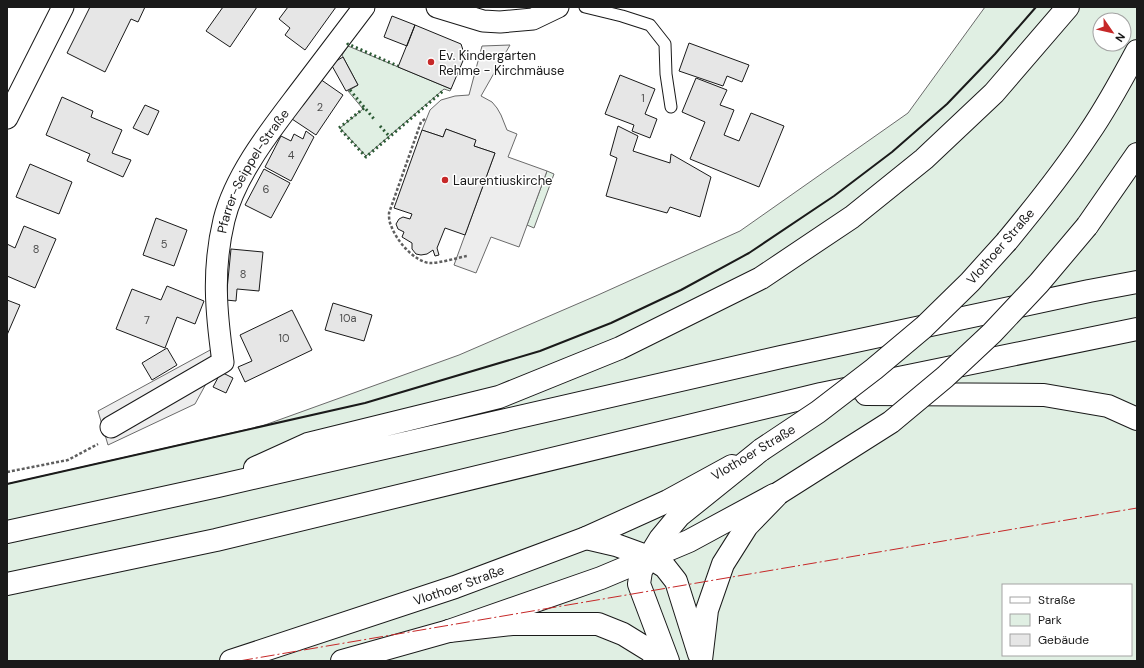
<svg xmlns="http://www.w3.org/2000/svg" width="1144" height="668" font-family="'DM Sans',sans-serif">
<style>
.green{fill:#e0efe3;stroke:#6a6a6a;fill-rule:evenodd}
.parking{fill:#ededed;stroke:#6a6a6a}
.building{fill:#e6e6e6;stroke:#1a1a1a}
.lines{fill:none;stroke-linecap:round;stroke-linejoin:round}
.service-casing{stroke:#1a1a1a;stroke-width:13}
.minor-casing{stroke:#1a1a1a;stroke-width:23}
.secondary-casing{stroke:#1a1a1a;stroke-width:24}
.motorway-casing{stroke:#1a1a1a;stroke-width:24}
.path{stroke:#5f5f5f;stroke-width:2.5;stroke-dasharray:3 2;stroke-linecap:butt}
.service{stroke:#fff;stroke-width:11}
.minor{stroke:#fff;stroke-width:21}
.secondary{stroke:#fff;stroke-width:22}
.motorway{stroke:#fff;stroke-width:22}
.secondary-bridge-casing{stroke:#1a1a1a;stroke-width:24;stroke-linecap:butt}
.secondary-bridge{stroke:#fff;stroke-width:22}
.hedge{stroke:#2b5a34;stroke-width:3;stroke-dasharray:2 3;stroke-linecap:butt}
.wall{stroke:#1a1a1a;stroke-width:2}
.power{stroke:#c62828;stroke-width:1;stroke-dasharray:14 3 2 3;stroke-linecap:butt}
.poi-dot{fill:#c62828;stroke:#fff;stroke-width:1.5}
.labels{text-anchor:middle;stroke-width:3;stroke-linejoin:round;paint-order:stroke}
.number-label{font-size:11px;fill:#4d4d4d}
.poi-label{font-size:13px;fill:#1a1a1a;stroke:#fff;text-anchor:start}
.street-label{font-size:13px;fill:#1a1a1a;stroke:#fff}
</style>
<rect width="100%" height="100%" fill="#fff"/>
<!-- green -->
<path class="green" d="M 985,7 L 1137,7 L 1137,661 L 7,661 L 7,484 L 262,426 L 459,355 L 598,295 L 740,231 L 908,113 ZM 1100,20 L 1124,20 L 1124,44 L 1100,44 ZM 1003,585 L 1131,585 L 1131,655 L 1003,655 Z
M 348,46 L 451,89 L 450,91 L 444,89 L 366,156 L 340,128 L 363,109 L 348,91 L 358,85 L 342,55 Z
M 547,171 L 554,174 L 534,228 L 527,225 Z"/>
<!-- parking -->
<path class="parking" d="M 510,45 L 481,96 L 492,102 L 497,108 L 501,115 L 507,130 L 517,134 L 508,157 L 547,171 L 519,247 L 491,237 L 476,273 L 454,265 L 495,153 L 474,146 L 475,140 L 446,129 L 443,137 L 422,130 L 430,110 L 441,100 L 455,96 L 469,95 L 482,46 Z
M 212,349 L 207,382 L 195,404 L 108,445 L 98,411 Z"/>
<!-- building -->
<path class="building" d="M 90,7 L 145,7 L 138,22 L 131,19 L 105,72 L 67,53 Z
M 223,7 L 257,7 L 230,47 L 206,31 Z
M 288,7 L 336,7 L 305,50 L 285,35 L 290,28 L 279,19 Z
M 392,16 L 415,25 L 407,46 L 384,37 Z
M 415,25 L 461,44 L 465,56 L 451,89 L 398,67 Z
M 689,43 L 749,65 L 742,82 L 727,76 L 723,86 L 679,71 Z
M 343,57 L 358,85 L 346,91 L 331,64 Z
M 620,75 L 655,89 L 645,114 L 657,119 L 650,138 L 632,131 L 634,125 L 605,114 Z
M 696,78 L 727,90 L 720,105 L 734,110 L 724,135 L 739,141 L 751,113 L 784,126 L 759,187 L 690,159 L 705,122 L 682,112 Z
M 320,79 L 343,95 L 316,135 L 292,119 Z
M 62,97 L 93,111 L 91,117 L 122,130 L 112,153 L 131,160 L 123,177 L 87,161 L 90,154 L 46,135 Z
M 145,105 L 159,111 L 148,135 L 133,128 Z
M 618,126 L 638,136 L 633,151 L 670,163 L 671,154 L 711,177 L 700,217 L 670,207 L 667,213 L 606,196 L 617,158 L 610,155 Z
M 446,129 L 476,140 L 474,146 L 495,153 L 465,235 L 445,228 L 437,248 L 439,255 L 435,256 L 433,250 L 427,254 L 421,255 L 416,254 L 412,249 L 412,243 L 402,237 L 404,232 L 398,229 L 396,224 L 399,219 L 403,217 L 410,219 L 412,214 L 394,208 L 422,130 L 443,137 Z
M 306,131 L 314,137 L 291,181 L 265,167 L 281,136 L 291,141 L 294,134 L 303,139 Z
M 30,164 L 72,182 L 59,214 L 16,197 Z
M 264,169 L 290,183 L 271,218 L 245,205 Z
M 156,218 L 187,230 L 174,266 L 143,255 Z
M 24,226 L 56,239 L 35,288 L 7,276 L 7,244 L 15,248 Z
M 231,249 L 263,252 L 259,291 L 237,289 L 236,301 L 226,300 Z
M 167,286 L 204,301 L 195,324 L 177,317 L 165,348 L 116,329 L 132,289 L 161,300 Z
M 7,300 L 20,305 L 7,335 Z
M 333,303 L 372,315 L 364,341 L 325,330 Z
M 292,310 L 312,350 L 245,382 L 238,367 L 252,361 L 240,335 Z
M 167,348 L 177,365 L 152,380 L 142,363 Z
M 221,372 L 233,378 L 226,393 L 213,387 Z"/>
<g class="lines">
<!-- service casing -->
<g class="service-casing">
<path id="service" d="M 585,7 L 622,16 L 650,25 L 665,44 L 666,74 L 671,107"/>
</g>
<!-- minor casing -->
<g class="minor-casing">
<g id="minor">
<path d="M 437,7 L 483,21 L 500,22 L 533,19 L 558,7"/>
<path d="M 7,118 L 63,7"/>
<path id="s1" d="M 111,427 L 223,362 C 216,312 212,270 224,220 C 235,175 270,131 298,94 C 320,65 342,36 364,7"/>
</g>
</g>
<!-- secondary casing -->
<g class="secondary-casing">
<g id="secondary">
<path d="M 1087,226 L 1137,154"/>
<path d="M 1007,241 C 1036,206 1064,171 1089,133 C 1107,107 1122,79 1137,51"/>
<path id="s2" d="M 231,661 L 455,587 L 586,538 L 668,501 L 732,466"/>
<path d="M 342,661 L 449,631 L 601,578 L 689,541 L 774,495"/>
</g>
</g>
<!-- motorway casing -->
<g class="motorway-casing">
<path id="motorway" d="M 866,394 L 1044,395 L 1108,406 L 1137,419
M 255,468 L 308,444 L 499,397 L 620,348 L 761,278 L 852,217 L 924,159 L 994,93 L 1068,7
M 7,532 L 218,486 L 781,357 L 1089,291 L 1137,282
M 586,538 L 616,545 L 649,557 L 665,567 L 676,581 L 699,654
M 7,584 L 216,540 L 821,394 L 1137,329
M 449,631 L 512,624 L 598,624 L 623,634 L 649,650 L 661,661
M 701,660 L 707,610 L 723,564 L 747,526 L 779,493
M 668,661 L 639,584 L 641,571 L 649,557 L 660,539 L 679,516 L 761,450"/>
</g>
<!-- path -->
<path class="path" d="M 425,119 L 421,122 L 389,213 C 389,217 389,222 391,225 C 395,239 414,262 430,263 C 441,263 456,258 467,256
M 7,472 L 68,460 L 98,444"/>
<!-- service -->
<use href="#service" class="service"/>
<!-- minor -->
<use href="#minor" class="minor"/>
<!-- secondary -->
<use href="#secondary" class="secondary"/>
<!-- motorway -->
<use href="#motorway" class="motorway"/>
<!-- secondary-bridge casing -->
<g class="secondary-bridge-casing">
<path id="secondary-bridge" d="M 761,450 L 818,412 L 874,369 L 924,327 L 970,282 L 1007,241
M 779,493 L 891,422 L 945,377 L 992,333 L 1039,283 L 1087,226"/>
</g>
<!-- secondary-bridge -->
<use href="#secondary-bridge" class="secondary-bridge"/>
<!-- hedge -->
<path class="hedge" d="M 347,45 L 348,44 L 398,66
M 350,90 L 374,119
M 364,108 L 339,128 L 366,157 L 443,91
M 380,126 L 390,137"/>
<!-- wall -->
<path class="wall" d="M 7,484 L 365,403 L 540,351 L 611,323 L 681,290 L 749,253 L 834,196 L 892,152 L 947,104 L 995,54 L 1036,7"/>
<!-- power -->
<path class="power" d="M 239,661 L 1137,508"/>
</g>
<!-- markers -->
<g class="poi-dot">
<circle cx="431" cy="62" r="4"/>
<circle cx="445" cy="180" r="4"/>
</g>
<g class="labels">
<!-- number labels -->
<g class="number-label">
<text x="643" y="102">1</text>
<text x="320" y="111">2</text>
<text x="291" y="159">4</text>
<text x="266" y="193">6</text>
<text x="164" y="248">5</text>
<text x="36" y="253">8</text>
<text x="243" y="278">8</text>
<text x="348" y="322">10a</text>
<text x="147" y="324">7</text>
<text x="284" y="342">10</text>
</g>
<!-- poi labels -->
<g class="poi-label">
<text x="439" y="60">Ev. Kindergarten<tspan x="439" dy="15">Rehme - Kirchmäuse</tspan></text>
<text x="453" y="185">Laurentiuskirche</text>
</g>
<!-- street labels -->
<g class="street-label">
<text dy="5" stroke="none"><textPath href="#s1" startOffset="329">Pfarrer-Seippel-Straße</textPath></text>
<text transform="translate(1000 246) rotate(-49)" y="5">Vlothoer Straße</text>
<text transform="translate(753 452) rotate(-31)" y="5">Vlothoer Straße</text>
<text dy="5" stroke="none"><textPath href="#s2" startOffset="240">Vlothoer Straße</textPath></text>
</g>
</g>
<!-- border -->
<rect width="1144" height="668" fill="none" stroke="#1a1a1a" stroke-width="16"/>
<!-- legend -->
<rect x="1002" y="584" width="130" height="72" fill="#ffffff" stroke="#a3a3a3"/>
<rect x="1010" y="597" width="20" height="6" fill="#ffffff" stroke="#a3a3a3"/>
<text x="1038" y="604" font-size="12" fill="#1a1a1a">Straße</text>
<rect x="1010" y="614" width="20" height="12" fill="#e0efe3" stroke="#a3a3a3"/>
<text x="1038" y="624" font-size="12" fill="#1a1a1a">Park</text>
<rect x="1010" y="634" width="20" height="12" fill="#e6e6e6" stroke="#a3a3a3"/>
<text x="1038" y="644" font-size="12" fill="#1a1a1a">Gebäude</text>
<!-- north arrow -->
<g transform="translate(1112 32) rotate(124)"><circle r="19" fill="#ffffff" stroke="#a3a3a3"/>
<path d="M0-3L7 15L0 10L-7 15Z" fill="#c62828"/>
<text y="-6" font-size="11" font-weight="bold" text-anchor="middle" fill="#1a1a1a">N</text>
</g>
</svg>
